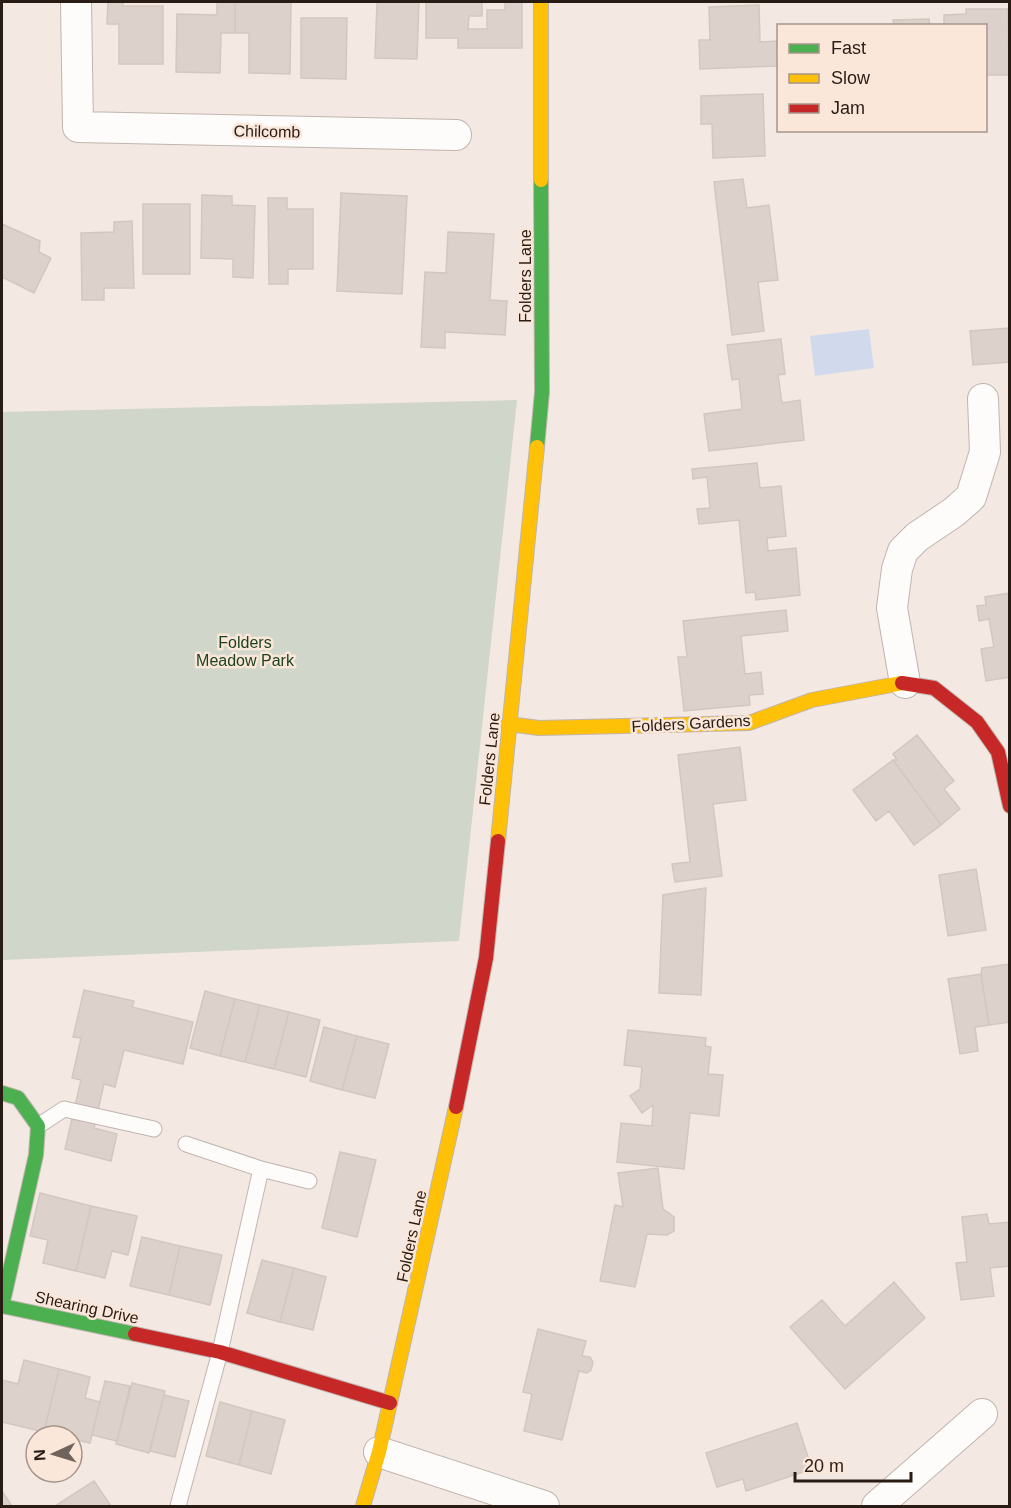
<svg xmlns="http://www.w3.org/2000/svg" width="1011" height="1508" font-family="Helvetica,sans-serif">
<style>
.green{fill:#d0d6c9}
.water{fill:#d1daec}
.building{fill:#dcd1cb;stroke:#d3c8c0;stroke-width:1.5}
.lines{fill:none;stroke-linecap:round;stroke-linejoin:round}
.lane-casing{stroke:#c0b5ae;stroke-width:17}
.street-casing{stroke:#c0b5ae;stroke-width:32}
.fast-casing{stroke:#c0b5ae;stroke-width:16}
.slow-casing{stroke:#c0b5ae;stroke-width:16}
.jam-casing{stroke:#c0b5ae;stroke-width:16}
.lane{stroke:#fdfcfb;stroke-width:15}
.street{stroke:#fdfcfb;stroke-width:30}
.fast{stroke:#4caf50;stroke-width:14}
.slow{stroke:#ffc107;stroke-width:14}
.jam{stroke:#c62828;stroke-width:14}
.labels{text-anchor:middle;stroke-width:5;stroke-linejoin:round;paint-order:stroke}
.street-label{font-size:16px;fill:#281c14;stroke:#fbe6da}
.park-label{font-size:16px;fill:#1c4422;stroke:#fbe6da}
</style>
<rect width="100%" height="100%" fill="#f3e8e2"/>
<!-- green -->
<path class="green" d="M 517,400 L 459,941 L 2,960 L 2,412 Z"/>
<!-- water -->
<path class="water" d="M 869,329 L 874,368 L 815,376 L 810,336 Z"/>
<!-- building -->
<path class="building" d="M 108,2 L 123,2 L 123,6 L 163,6 L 163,64 L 119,64 L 119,24 L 107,24 Z
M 217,2 L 235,2 L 235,33 L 221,33 L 220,73 L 176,72 L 177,14 L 217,15 Z
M 235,2 L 291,2 L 290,74 L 249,73 L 249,33 L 235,33 Z
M 377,2 L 419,2 L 417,59 L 375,58 Z
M 426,2 L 482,2 L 482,16 L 469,16 L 468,29 L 487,29 L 487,10 L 505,10 L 505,2 L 522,2 L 522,48 L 458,48 L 458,38 L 426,38 Z
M 759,5 L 760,42 L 777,41 L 778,66 L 700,69 L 699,40 L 710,40 L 709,7 Z
M 966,9 L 1008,9 L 1009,75 L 986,75 L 986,26 L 944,26 L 944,15 L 966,14 Z
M 301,18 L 347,18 L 346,79 L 301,78 Z
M 929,19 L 930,26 L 894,26 L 893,20 Z
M 763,94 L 765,156 L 713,158 L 712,124 L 701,124 L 701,96 Z
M 743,179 L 747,208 L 769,205 L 778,280 L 758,282 L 764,331 L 732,335 L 714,182 Z
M 341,193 L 407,196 L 402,294 L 337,291 Z
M 202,195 L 232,196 L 232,205 L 255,206 L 253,278 L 233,277 L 233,259 L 201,258 Z
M 268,198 L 287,198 L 287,209 L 313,209 L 313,269 L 288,269 L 288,284 L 269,284 Z
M 143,204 L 190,204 L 190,274 L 143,274 Z
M 132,221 L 134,288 L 104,288 L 104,300 L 82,300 L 81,233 L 114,232 L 114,222 Z
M 2,224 L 40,241 L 39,252 L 51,258 L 34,293 L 2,277 Z
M 448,232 L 494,234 L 490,300 L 507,301 L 505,335 L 445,332 L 445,348 L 421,347 L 425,272 L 446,273 Z
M 1010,328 L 1010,362 L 973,365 L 970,331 Z
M 781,339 L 785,374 L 778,375 L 782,403 L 800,400 L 804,440 L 709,451 L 704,414 L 742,409 L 739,379 L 732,380 L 727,345 Z
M 757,463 L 760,488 L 781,486 L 786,536 L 767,538 L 768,551 L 796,548 L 800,595 L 756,600 L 755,592 L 746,593 L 739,520 L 699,524 L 697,509 L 710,508 L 707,477 L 693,479 L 692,469 Z
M 1010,593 L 1010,677 L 986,681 L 981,649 L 994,647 L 989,619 L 979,621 L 977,606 L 986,605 L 985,597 Z
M 786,610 L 788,631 L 741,636 L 745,674 L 761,672 L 763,694 L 749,695 L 750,705 L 684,711 L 678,657 L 687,657 L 683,621 Z
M 917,735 L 954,781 L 944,789 L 960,809 L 941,825 L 893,760 L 897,760 L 893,754 Z
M 740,747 L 746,800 L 713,804 L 722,876 L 675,882 L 672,864 L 690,862 L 678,755 Z
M 893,760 L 941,825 L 914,845 L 889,811 L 876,821 L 853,790 Z
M 976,869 L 986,930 L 948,936 L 939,875 Z
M 706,888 L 701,995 L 659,993 L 663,895 Z
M 1009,964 L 1010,1022 L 989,1025 L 981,974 L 982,968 Z
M 981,974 L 989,1025 L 975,1027 L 978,1051 L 960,1054 L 948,979 Z
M 84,990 L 134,1001 L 132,1007 L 193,1022 L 183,1064 L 124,1050 L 115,1087 L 104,1084 L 94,1128 L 117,1134 L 111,1161 L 65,1149 L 81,1080 L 72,1078 L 81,1038 L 73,1037 Z
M 205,991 L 235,999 L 220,1056 L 190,1048 Z
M 235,999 L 260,1005 L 245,1062 L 220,1056 Z
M 260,1005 L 289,1012 L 274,1069 L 245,1062 Z
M 289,1012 L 320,1020 L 306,1077 L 274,1069 Z
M 324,1027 L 357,1036 L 342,1090 L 310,1081 Z
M 628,1030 L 706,1038 L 705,1046 L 711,1047 L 708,1074 L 723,1075 L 719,1116 L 690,1113 L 684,1169 L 617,1162 L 621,1123 L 652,1126 L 653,1105 L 642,1113 L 630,1096 L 640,1089 L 642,1067 L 624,1065 Z
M 357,1036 L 389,1044 L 375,1098 L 342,1090 Z
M 340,1152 L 376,1160 L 357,1237 L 322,1228 Z
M 658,1168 L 663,1209 L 674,1217 L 674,1231 L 667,1235 L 647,1234 L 635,1287 L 600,1281 L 615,1205 L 623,1207 L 618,1173 Z
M 40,1193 L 91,1206 L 76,1271 L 43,1263 L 48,1240 L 30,1236 Z
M 91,1206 L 137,1216 L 128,1255 L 112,1251 L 105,1278 L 76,1271 Z
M 987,1214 L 989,1224 L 1010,1222 L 1010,1266 L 990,1268 L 994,1296 L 961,1300 L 956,1263 L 967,1262 L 962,1217 Z
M 142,1237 L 180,1246 L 169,1295 L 130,1286 Z
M 180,1246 L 222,1255 L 210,1305 L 169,1295 Z
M 262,1260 L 294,1268 L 280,1322 L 247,1313 Z
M 294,1268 L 326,1277 L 313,1330 L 280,1322 Z
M 894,1282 L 925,1318 L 845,1389 L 790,1327 L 822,1300 L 845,1326 Z
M 538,1329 L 586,1341 L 582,1356 L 590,1357 L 593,1362 L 591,1370 L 587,1373 L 579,1371 L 562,1440 L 524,1431 L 532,1394 L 523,1392 Z
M 24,1360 L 59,1369 L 44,1432 L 2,1422 L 2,1380 L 18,1384 Z
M 59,1369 L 90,1377 L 85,1398 L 100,1402 L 90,1443 L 72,1439 L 72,1436 L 61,1436 L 44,1432 Z
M 105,1381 L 130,1386 L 117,1441 L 92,1435 Z
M 132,1383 L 165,1391 L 149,1453 L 116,1444 Z
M 164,1395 L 189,1401 L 175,1457 L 150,1451 Z
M 220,1402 L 252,1411 L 239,1465 L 206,1456 Z
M 252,1411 L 285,1420 L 271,1474 L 239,1465 Z
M 797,1423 L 812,1469 L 746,1491 L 743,1479 L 717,1487 L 706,1453 Z
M 94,1481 L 111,1506 L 55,1506 Z
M 2,1491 L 12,1506 L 2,1506 Z"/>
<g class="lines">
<!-- lane casing -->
<g class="lane-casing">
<path id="lane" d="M 38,1126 L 64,1109 L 154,1129
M 186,1144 L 261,1169 L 309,1181
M 178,1506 L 220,1352 L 261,1169"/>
</g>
<!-- street casing -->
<g class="street-casing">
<path id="street" d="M 76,2 L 78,127 L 456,135
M 905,683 L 892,608 L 897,569 L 903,551 L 917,537 L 954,512 L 971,497 L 985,452 L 983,399
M 379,1452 L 544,1506
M 877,1506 L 982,1414"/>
</g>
<!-- fast casing -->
<g class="fast-casing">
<path id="fast" d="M 537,447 L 542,392 L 541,180
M 2,1093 L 18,1098 L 38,1126 L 36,1155 L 2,1306 L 135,1334"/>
</g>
<!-- slow casing -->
<g class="slow-casing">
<path id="slow" d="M 541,2 L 541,180
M 508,724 L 539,728 L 749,723 L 812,700 L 902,683
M 498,841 L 537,447
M 363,1506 L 379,1452 L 456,1107"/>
</g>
<!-- jam casing -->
<g class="jam-casing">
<path id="jam" d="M 902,683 L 934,688 L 977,722 L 998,752 L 1010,806
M 456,1107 L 486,958 L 498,841
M 135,1334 L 220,1352 L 390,1403"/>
</g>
<!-- lane -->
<use href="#lane" class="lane"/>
<!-- street -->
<use href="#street" class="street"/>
<!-- fast -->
<use href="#fast" class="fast"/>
<!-- slow -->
<use href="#slow" class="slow"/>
<!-- jam -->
<use href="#jam" class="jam"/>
</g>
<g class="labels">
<!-- street labels -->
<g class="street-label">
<text transform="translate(267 131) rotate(1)" y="6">Chilcomb</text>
<text transform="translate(525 276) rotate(-90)" y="6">Folders Lane</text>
<text transform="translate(691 723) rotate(-3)" y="6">Folders Gardens</text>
<text transform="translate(489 759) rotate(-84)" y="6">Folders Lane</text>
<text transform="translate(411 1236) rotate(-78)" y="6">Folders Lane</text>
<text transform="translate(87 1307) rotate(12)" y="6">Shearing Drive</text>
</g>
<!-- park labels -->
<g class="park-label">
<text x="245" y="648">Folders<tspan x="245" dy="18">Meadow Park</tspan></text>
</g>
</g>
<!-- border -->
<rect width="1011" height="1508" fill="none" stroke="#281c14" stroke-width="6"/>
<!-- legend -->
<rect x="777" y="24" width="210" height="108" fill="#fbe6da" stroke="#a7958b" stroke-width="1.5"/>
<rect x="789" y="44" width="30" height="9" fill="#4caf50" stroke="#a7958b" stroke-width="1.5"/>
<text x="831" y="54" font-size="18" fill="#281c14">Fast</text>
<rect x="789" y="74" width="30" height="9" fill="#ffc107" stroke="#a7958b" stroke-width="1.5"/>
<text x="831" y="84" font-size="18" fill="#281c14">Slow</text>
<rect x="789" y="104" width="30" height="9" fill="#c62828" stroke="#a7958b" stroke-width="1.5"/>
<text x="831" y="114" font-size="18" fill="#281c14">Jam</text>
<!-- north arrow -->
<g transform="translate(54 1454) rotate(266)"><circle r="28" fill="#fbe6da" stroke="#a7958b" stroke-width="1.5"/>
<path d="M0-4.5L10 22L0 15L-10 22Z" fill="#6f635c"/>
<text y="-9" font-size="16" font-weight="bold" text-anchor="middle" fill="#281c14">N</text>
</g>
<!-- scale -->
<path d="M795 1472v9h116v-9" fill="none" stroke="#281c14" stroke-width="3"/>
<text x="804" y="1472" font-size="18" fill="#281c14" stroke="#fbe6da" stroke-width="4.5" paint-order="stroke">20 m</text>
</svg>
